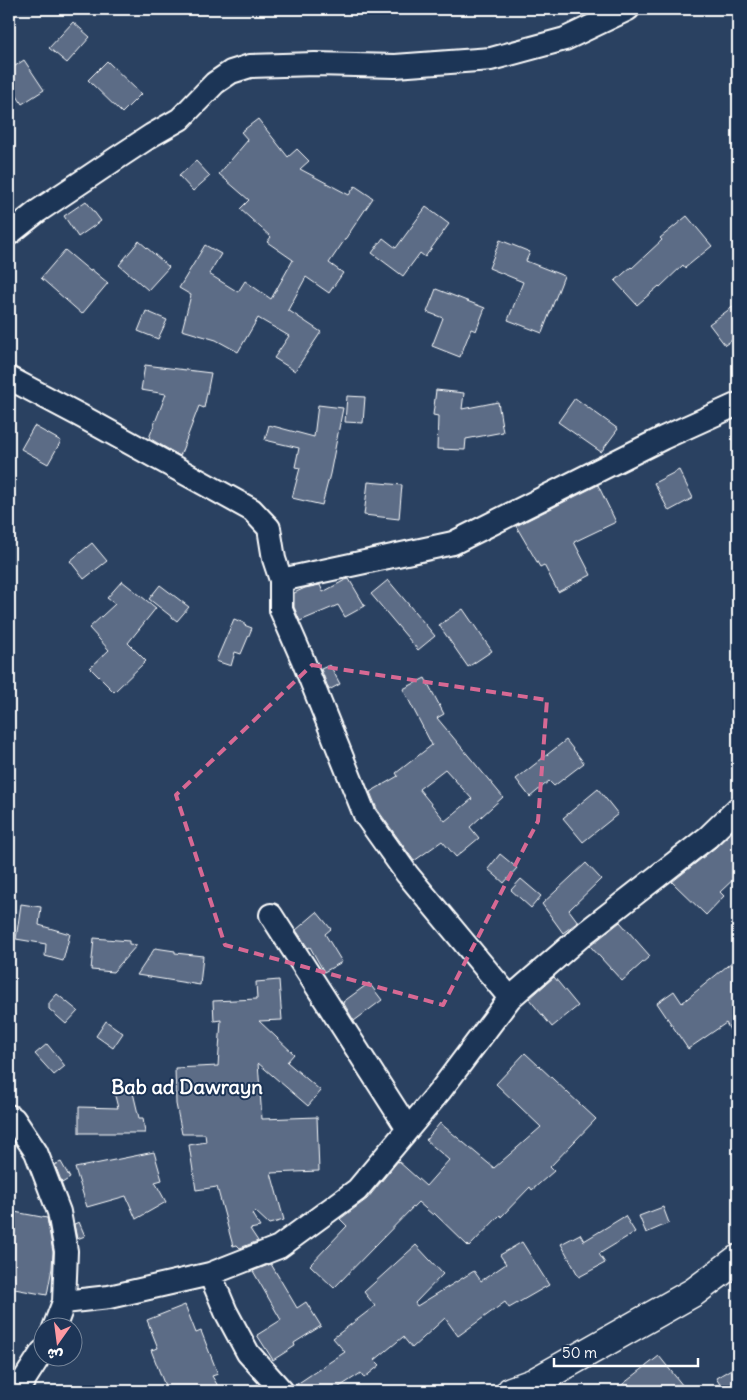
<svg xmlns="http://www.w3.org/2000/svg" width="747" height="1400" font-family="Delius,'Playpen Sans Arabic',sans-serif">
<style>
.building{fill:#5b6c86;stroke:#fff;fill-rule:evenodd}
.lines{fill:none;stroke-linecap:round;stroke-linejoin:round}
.street-casing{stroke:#fff;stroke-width:26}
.primary-casing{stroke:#fff;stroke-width:31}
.street{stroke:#1d3557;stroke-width:22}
.primary{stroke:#1d3557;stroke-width:28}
.marked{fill:none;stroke:#d76994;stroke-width:4;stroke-dasharray:10 6;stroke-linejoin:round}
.labels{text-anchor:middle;stroke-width:4;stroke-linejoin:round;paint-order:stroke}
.district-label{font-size:20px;font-weight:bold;fill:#fff;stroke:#1d3557}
</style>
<rect width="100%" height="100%" fill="#2a4161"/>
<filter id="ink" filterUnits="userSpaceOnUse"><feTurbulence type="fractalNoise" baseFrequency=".02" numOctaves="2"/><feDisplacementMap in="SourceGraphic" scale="10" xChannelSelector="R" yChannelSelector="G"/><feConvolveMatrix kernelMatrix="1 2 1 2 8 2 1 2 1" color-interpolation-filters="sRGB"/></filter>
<g filter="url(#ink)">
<!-- building -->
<path class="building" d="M 73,22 L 90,37 L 67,63 L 49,48 Z
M 24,60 L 44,90 L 22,104 L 9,83 L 9,70 Z
M 107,61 L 141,94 L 122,113 L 88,80 Z
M 258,119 L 288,157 L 297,149 L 309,161 L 300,169 L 349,195 L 355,186 L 373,198 L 329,263 L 343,273 L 329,293 L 306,277 L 288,310 L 321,332 L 295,371 L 274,358 L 289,336 L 258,318 L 238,352 L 216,340 L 182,330 L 191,295 L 179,288 L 205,245 L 221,254 L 209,274 L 238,292 L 245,281 L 271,299 L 293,260 L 267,242 L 271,237 L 240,209 L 249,200 L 219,174 L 248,140 L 241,132 Z
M 196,161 L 210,176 L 193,191 L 179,176 Z
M 86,201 L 101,221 L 78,237 L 64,216 Z
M 426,207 L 449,224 L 425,257 L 420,253 L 403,276 L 372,253 L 383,238 L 396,248 Z
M 687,216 L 712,246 L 685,268 L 683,265 L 660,287 L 659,286 L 637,305 L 615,281 L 631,267 L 632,268 L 662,240 L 660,238 Z
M 500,240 L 530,252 L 526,261 L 564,276 L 542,333 L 508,320 L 523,282 L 489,268 Z
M 139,241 L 169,267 L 148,290 L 119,265 Z
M 65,250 L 90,271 L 91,269 L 108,283 L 82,314 L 41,278 Z
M 436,289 L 485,308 L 476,331 L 471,329 L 460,357 L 432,346 L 443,318 L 427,312 Z
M 738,303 L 738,336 L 725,345 L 709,324 Z
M 146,311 L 167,320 L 158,339 L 138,331 Z
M 145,365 L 211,373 L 204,408 L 199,406 L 180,456 L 149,438 L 166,394 L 141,390 Z
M 436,390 L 464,393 L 462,409 L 498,402 L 503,432 L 466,439 L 465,450 L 437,449 L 438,416 L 433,415 Z
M 347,396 L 365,397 L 363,423 L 345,422 Z
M 575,398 L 618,429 L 601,452 L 558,422 Z
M 318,405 L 343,408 L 330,474 L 322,505 L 292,498 L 300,468 L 295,467 L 299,448 L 265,440 L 269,425 L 314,437 Z
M 34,426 L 61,441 L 48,464 L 21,449 Z
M 679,470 L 693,498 L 669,511 L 654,483 Z
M 368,482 L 402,485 L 399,519 L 364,515 Z
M 598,485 L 616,522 L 574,542 L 591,575 L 558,592 L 544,565 L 540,567 L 516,526 Z
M 92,543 L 107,561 L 84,579 L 70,561 Z
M 349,579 L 365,606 L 345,617 L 338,605 L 300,621 L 294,607 L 294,593 L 305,588 L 320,585 L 323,592 L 345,580 Z
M 388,580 L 435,636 L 418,650 L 371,594 Z
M 122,581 L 156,608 L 128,643 L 146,661 L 114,692 L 90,668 L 109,650 L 89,628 L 115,604 L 107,598 Z
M 160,585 L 189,607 L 177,621 L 149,599 Z
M 463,609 L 492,651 L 468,667 L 439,625 Z
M 234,619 L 244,623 L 244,625 L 252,628 L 241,654 L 235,652 L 231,666 L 216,661 Z
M 330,665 L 340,684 L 329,690 L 321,669 Z
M 425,678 L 444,714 L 437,718 L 503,797 L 470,827 L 479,838 L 456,857 L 442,841 L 414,861 L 377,809 L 370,792 L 398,776 L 396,773 L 432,745 L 403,689 ZM 445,769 L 472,799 L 445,821 L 419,789 Z
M 566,740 L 584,763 L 554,786 L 549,781 L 530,797 L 516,779 Z
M 598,789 L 618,814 L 583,842 L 563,818 Z
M 738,826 L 738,875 L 720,892 L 724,896 L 706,915 L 672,882 L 716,847 Z
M 500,854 L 517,868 L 504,883 L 488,869 Z
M 586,863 L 601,879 L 569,910 L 578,922 L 563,933 L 542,904 Z
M 521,879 L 541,896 L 531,908 L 511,890 Z
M 21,904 L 41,907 L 39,925 L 70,934 L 63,961 L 45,956 L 46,944 L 16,939 Z
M 317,912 L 331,929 L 325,934 L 342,962 L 324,972 L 310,947 L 308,948 L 296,930 Z
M 620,922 L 650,956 L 622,981 L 590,946 Z
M 94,938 L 129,941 L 129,944 L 137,945 L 113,972 L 91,970 Z
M 155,948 L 175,951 L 175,953 L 203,956 L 200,985 L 137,975 Z
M 738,957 L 738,1044 L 726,1023 L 688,1049 L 657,1003 L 674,991 L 682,1003 Z
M 554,977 L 578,1006 L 552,1027 L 529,999 Z
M 279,980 L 282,1020 L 259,1021 L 294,1054 L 287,1062 L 321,1091 L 308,1106 L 258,1063 L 262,1119 L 317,1117 L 319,1171 L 271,1173 L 284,1220 L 269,1224 L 255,1211 L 252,1214 L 260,1227 L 250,1229 L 258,1241 L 240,1248 L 237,1245 L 233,1246 L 217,1187 L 196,1190 L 189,1145 L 206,1142 L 205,1134 L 182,1134 L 176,1104 L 175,1068 L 218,1066 L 221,1020 L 214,1021 L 213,1001 L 257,999 L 256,982 Z
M 369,983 L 382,1000 L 354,1021 L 343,1002 Z
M 57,994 L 78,1011 L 66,1024 L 49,1009 L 49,1003 Z
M 106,1021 L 123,1033 L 113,1048 L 96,1036 Z
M 47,1044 L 65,1066 L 54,1075 L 35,1054 Z
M 525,1053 L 596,1119 L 550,1167 L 554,1171 L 532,1190 L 530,1187 L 501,1217 L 500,1215 L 469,1247 L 434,1213 L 433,1215 L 418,1202 L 334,1288 L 310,1265 L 347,1226 L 340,1219 L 367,1199 L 398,1161 L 426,1186 L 449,1160 L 426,1140 L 440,1123 L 494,1168 L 541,1127 L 496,1084 Z
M 131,1084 L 139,1118 L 143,1118 L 145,1133 L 79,1133 L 79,1107 L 118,1108 L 113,1088 Z
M 154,1152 L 162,1180 L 155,1182 L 166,1202 L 136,1219 L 126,1196 L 87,1207 L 75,1168 Z
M 61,1162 L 70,1178 L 62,1183 L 55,1165 Z
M 663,1207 L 669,1223 L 646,1233 L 639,1216 Z
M 9,1211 L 47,1218 L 53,1252 L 52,1268 L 47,1295 L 9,1288 Z
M 625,1216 L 635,1232 L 599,1254 L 605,1263 L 579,1277 L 561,1244 L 580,1234 L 584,1241 Z
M 79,1222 L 85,1236 L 77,1239 L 74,1224 Z
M 522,1242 L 549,1285 L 509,1308 L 505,1302 L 458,1336 L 445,1318 L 412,1348 L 403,1337 L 375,1360 L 380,1365 L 364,1378 L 361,1373 L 333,1391 L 295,1391 L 294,1386 L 345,1352 L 333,1338 L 375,1306 L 364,1292 L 416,1245 L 443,1274 L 415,1303 L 417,1306 L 474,1271 L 481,1281 L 506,1264 L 500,1255 Z
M 271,1264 L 297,1308 L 306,1302 L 321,1326 L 294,1343 L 295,1346 L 273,1360 L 257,1335 L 281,1320 L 253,1271 Z
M 185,1305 L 196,1333 L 201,1331 L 218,1374 L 212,1376 L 221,1391 L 167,1391 L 151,1350 L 158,1348 L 147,1320 Z
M 659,1356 L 687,1391 L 614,1391 Z
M 738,1365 L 738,1391 L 724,1391 L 716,1378 Z"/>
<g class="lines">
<!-- street casing -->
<g class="street-casing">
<path id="street" d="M 9,234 L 38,211 L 117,158 L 152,135 L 180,119 L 215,83 L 231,72 L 250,66 L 315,64 L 395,66 L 491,59 L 565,39 L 628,9
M 9,378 L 81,416 L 252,510 L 269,528 L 274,559 L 281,580 L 281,610 L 302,658 L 365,815 L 407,874 L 510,998
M 281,580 L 453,543 L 663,438 L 738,404
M 271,915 L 408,1129
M 9,1116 L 14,1119 L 36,1152 L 59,1212 L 66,1251 L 64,1302 L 54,1328
M 210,1274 L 226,1312 L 248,1353 L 282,1391
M 64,1302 L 109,1297 L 210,1274 L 279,1247 L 357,1190 L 440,1091 L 510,998 L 586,932 L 708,837 L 738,808
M 17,1391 L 42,1352"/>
</g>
<!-- primary casing -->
<g class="primary-casing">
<path id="primary" d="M 511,1391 L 533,1383 L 694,1292 L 738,1259"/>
</g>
<!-- street -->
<use href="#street" class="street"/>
<!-- primary -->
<use href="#primary" class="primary"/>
</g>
</g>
<!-- marked area -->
<path class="marked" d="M 312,665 L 547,700 L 538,821 L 443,1005 L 225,945 L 176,795 Z"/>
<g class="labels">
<!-- district labels -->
<g class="district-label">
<text x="187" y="1094">Bab ad Dawrayn</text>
</g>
</g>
<!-- margin -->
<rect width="747" height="1400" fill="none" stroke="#1d3557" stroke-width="30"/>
<rect x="15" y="15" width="717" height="1370" fill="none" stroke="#fff" stroke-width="2" filter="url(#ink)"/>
<!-- north arrow -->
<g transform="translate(58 1342) rotate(194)"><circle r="24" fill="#1d3557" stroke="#77869a"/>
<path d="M0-4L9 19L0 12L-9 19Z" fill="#ff9aa2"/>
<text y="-8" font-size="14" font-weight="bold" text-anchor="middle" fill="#ffffff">ش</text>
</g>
<!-- scale -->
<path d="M554 1358v8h144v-8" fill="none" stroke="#ffffff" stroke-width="2.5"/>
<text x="562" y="1358" font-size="15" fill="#ffffff" stroke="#1d3557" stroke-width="4" paint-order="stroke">50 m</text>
</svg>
